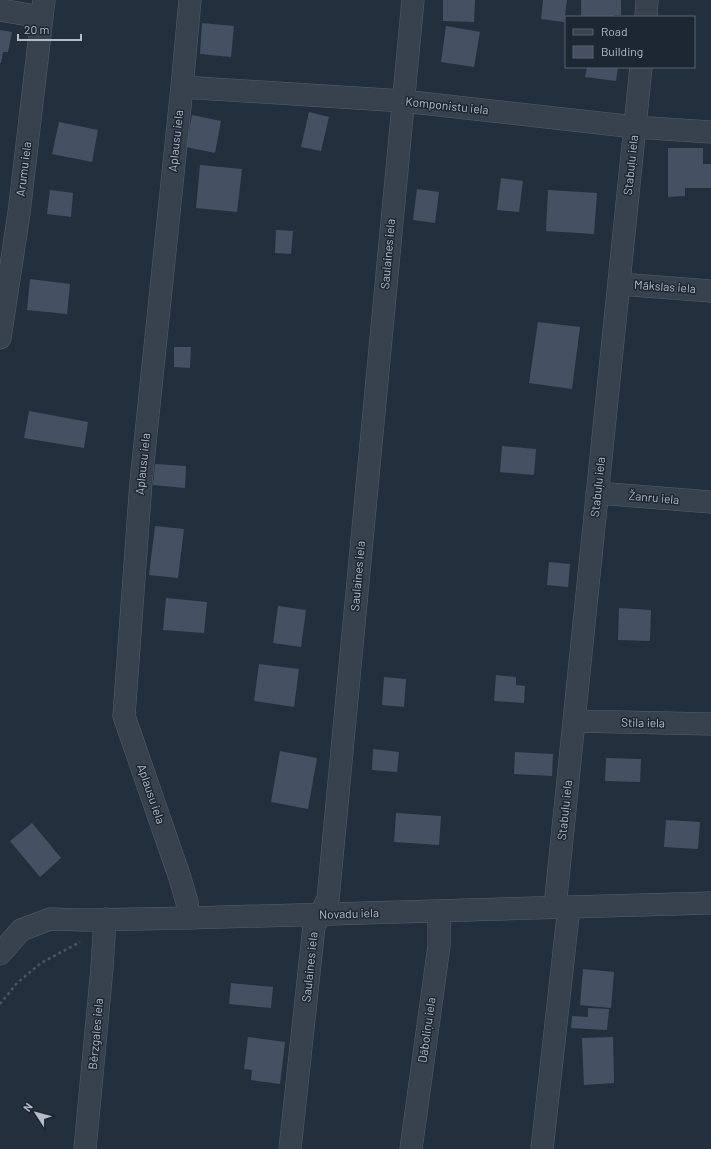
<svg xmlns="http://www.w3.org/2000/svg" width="711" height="1149" font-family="Barlow,sans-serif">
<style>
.building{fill:#455162}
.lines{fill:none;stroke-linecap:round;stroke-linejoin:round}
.minor-casing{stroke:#565f6c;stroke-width:23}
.path{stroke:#44595c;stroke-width:2.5;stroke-dasharray:3 3;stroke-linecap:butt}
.minor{stroke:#38414e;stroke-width:22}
.labels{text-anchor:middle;stroke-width:3;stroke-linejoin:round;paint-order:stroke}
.street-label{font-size:12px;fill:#b4bcc9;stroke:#1d2633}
</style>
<rect width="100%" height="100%" fill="#242f3e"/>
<!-- building -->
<path class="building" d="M 443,0 L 475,0 L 474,22 L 443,21 Z
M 543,0 L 567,0 L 564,22 L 541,19 Z
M 581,0 L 621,0 L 621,15 L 614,15 L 614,17 L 581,17 Z
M 202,23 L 234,26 L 231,57 L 200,54 Z
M 446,26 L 480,32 L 474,67 L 441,62 Z
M 0,30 L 12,32 L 8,52 L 3,52 L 1,63 L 0,63 Z
M 587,67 L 618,67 L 616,81 L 585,77 Z
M 309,112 L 329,117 L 321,151 L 301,147 Z
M 192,115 L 221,121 L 215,153 L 186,147 Z
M 59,122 L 98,130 L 92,162 L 52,154 Z
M 668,148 L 703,148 L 703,164 L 711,164 L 711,188 L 685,188 L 685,196 L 668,197 Z
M 200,165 L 242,169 L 237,212 L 196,208 Z
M 501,178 L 523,181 L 519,212 L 497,210 Z
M 417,189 L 439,192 L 435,223 L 413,220 Z
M 50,190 L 73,193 L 71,217 L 47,214 Z
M 548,190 L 597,193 L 594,234 L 546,231 Z
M 276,230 L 293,231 L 291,254 L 275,253 Z
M 30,279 L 70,284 L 67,314 L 27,310 Z
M 538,322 L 580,327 L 572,389 L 529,383 Z
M 174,347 L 191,347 L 190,368 L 174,367 Z
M 29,411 L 88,422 L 84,448 L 24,438 Z
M 502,446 L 536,449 L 534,475 L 500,472 Z
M 155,464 L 186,466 L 185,488 L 153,485 Z
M 155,526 L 184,529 L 178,578 L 149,575 Z
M 549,562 L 570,564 L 568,587 L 547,585 Z
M 166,598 L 207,602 L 204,633 L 163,630 Z
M 278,606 L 306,610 L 301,647 L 273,643 Z
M 619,608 L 651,610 L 650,641 L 618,640 Z
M 259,664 L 299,669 L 294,707 L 254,701 Z
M 496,675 L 516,677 L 516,685 L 525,686 L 524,703 L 494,701 Z
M 384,677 L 406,679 L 404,707 L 382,705 Z
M 373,749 L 399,752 L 397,772 L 372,770 Z
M 280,751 L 317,758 L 308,809 L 271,802 Z
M 515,752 L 553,754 L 552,776 L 514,774 Z
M 606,758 L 641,759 L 640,782 L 605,781 Z
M 396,813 L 441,816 L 439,845 L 394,842 Z
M 666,820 L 700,822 L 698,849 L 664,847 Z
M 32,823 L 61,858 L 40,877 L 10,841 Z
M 583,969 L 614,972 L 611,1008 L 580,1005 Z
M 231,983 L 273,987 L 271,1008 L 229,1004 Z
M 588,1008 L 609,1009 L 607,1030 L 571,1028 L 572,1016 L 588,1017 Z
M 248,1037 L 285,1042 L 280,1084 L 251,1080 L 252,1070 L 244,1069 Z
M 613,1037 L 614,1083 L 584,1085 L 582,1038 Z"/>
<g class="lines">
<!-- minor casing -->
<g class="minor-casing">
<path id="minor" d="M 0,10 L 41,17
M 646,17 L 647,0
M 182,87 L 403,101 L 635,127 L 711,132
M 619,284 L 711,291
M 0,338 L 19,213 L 44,0
M 597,493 L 711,502
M 575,721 L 711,724
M 555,907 L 641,67
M 189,918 L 187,902 L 179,875 L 124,716 L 141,482 L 182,87 L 190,0
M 0,954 L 21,930 L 50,919 L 85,920 L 189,918 L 711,903
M 85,1149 L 102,968 L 105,919
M 290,1149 L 314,926 L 328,899 L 413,0
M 411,1149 L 439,946 L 439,911
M 542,1149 L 569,907"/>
</g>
<!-- path -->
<path class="path" d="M 0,1004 L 17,983 L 41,963 L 80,942"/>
<!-- minor -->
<use href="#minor" class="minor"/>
</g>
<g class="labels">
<!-- street labels -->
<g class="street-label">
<text transform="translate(447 106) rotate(6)" y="4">Komponistu iela</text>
<text transform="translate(176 141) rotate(-84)" y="4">Aplausu iela</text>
<text transform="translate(631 165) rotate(-84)" y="4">Stabuļu iela</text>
<text transform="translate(24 169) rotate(-83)" y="4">Arumu iela</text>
<text transform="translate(388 254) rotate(-85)" y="4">Saulaines iela</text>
<text transform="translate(665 287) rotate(4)" y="4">Mākslas iela</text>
<text transform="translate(143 464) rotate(-84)" y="4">Aplausu iela</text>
<text transform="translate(598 487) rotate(-84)" y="4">Stabuļu iela</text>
<text transform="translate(654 498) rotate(5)" y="4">Žanru iela</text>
<text transform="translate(358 576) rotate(-85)" y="4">Saulaines iela</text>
<text transform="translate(643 723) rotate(1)" y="4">Stila iela</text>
<text transform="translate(151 794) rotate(71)" y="4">Aplausu iela</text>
<text transform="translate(565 810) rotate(-84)" y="4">Stabuļu iela</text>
<text transform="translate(349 914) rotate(-2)" y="4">Novadu iela</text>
<text transform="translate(310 967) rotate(-84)" y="4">Saulaines iela</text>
<text transform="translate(427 1030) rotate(-82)" y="4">Dāboliņu iela</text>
<text transform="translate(96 1034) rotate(-85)" y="4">Bērzgales iela</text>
</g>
</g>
<!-- legend -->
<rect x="565" y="16" width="130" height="52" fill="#1d2633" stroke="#59626f"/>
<rect x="573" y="29" width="20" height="6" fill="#38414e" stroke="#59626f"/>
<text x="601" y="36" font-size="12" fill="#b4bcc9">Road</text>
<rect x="573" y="46" width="20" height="12" fill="#455162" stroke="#59626f"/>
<text x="601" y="56" font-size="12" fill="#b4bcc9">Building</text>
<!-- north arrow -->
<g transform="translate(36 1113) rotate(306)" stroke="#1d2633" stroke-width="3" paint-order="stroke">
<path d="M0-3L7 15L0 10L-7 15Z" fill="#b4bcc9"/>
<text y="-6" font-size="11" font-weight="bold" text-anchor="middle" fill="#b4bcc9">N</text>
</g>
<!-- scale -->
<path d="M18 34v6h63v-6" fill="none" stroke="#b4bcc9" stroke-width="2"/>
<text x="24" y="34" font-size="12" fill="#b4bcc9" stroke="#1d2633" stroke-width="3" paint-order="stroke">20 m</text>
</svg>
